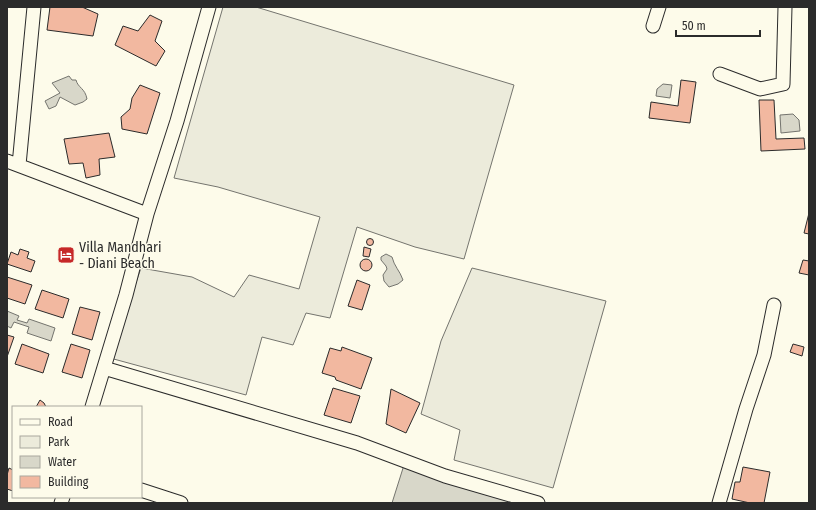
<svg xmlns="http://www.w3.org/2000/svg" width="816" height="510" font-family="'Fira Sans Condensed',sans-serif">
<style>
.green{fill:#ecebdb;stroke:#74746e}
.water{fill:#d8d7c9;stroke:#74746e}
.building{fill:#f2b8a0;stroke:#2b2b2b}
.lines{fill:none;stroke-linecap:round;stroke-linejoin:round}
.minor-casing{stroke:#2b2b2b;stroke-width:15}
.minor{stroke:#fdfbea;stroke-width:13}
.labels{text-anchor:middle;stroke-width:3;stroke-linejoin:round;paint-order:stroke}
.poi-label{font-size:14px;fill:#2b2b2b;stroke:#fdfbea;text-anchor:start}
</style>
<rect width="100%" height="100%" fill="#fdfbea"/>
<!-- green -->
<path class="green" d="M 223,7 L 256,7 L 514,85 L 464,259 L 415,247 L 357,227 L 330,318 L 306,313 L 293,345 L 262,337 L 246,395 L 110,358 L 141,268 L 192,277 L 234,297 L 249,275 L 299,289 L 320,217 L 218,187 L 174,178 Z
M 472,268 L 606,301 L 553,488 L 454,460 L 460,430 L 421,414 L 441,341 Z"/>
<!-- water -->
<path class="water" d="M 69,76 L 72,80 L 76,80 C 78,88 85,88 87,99 L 83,102 L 75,105 L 60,97 L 56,106 L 49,109 L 45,101 L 60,93 L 52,83 Z
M 663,84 L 672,85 L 670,98 L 656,96 L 657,89 Z
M 793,114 L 799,120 L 800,131 L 781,133 L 780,115 Z
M 386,254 L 392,257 C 394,266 400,271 403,280 L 398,284 L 389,287 L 384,281 L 383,275 L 387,269 L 386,266 L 381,260 L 381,257 Z
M 7,311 L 19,316 L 17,320 L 27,323 L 29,319 L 55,328 L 51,341 L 27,333 L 29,327 L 14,322 L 11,328 L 7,326 Z
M 404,465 L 523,503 L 392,503 Z"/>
<!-- building -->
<path class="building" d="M 50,7 L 82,7 L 98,14 L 93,36 L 47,30 Z
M 150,15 L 162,21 L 155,41 L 165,51 L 156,66 L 115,45 L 123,26 L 138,31 Z
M 681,80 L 696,82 L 690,123 L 649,118 L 651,102 L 678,106 Z
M 140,85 L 160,93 L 147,134 L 122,129 L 121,117 L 130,109 L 132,98 Z
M 759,100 L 774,100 L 776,139 L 804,138 L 805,149 L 761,151 Z
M 109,133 L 115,157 L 99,159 L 100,175 L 86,178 L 83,163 L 69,164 L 64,139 Z
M 809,213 L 809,234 L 804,233 Z
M366.5 242a3.5 3.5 0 1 1 7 0a3.5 3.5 0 1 1-7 0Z
M 364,247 L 371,249 L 369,257 L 363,256 Z
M 20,249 L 29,252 L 27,258 L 35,261 L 31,272 L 7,264 L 11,252 L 18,255 Z
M360 265a6 6 0 1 1 12 0a6 6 0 1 1-12 0Z
M 803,260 L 809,261 L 809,275 L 799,273 Z
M 7,277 L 32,285 L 25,304 L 7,298 Z
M 357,280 L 370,285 L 362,310 L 348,306 Z
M 42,290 L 69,299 L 63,318 L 35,309 Z
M 80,307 L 100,312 L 92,340 L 72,334 Z
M 7,335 L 14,337 L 7,357 Z
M 22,344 L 49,354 L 43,373 L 15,364 Z
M 71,344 L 90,350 L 82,378 L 62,372 Z
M 793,344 L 804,347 L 802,356 L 790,352 Z
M 342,347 L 372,358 L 361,389 L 336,380 L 335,377 L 322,373 L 330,348 L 341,351 Z
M 333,388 L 360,396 L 351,423 L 324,415 Z
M 391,389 L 420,403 L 406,433 L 386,424 Z
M 40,400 L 44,403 L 46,407 L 36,407 Z
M 743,467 L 770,472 L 764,503 L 750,503 L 732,499 L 735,482 L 740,482 Z
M 9,468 L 13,470 L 13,491 L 7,489 L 7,475 Z"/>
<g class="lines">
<!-- minor casing -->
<g class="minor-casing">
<path id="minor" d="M 653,26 L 659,7
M 720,74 L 760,89 L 783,84 L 785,7
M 7,161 L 147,214
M 19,165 L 34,7
M 104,368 L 357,443 L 445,476 L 538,503
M 92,407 L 126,295 L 147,214 L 177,121 L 209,7
M 141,490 L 181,503
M 61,503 L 63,497
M 719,503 L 746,409 L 764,355 L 774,305"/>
</g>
<!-- minor -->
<use href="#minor" class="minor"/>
</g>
<!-- icons -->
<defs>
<g id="hotel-square" transform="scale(0.9)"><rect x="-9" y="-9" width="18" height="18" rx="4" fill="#c62828" stroke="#fdfbea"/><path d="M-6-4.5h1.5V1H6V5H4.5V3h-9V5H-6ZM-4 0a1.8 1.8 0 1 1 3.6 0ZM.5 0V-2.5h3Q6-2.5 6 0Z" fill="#fff"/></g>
</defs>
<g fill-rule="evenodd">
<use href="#hotel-square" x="66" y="255"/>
</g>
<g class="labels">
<!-- poi labels -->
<g class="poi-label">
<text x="79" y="252">Villa Mandhari<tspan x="79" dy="16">- Diani Beach</tspan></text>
</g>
</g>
<!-- border -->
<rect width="816" height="510" fill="none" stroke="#2b2b2b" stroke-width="16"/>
<!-- legend -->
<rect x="12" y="406" width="130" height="92" fill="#fdfbea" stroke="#a9a89e"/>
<rect x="20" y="419" width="20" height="6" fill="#fdfbea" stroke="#a9a89e"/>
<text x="48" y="426" font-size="12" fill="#2b2b2b">Road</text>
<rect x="20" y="436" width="20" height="12" fill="#ecebdb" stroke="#a9a89e"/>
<text x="48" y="446" font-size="12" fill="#2b2b2b">Park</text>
<rect x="20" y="456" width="20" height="12" fill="#d8d7c9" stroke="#a9a89e"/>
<text x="48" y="466" font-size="12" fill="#2b2b2b">Water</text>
<rect x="20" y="476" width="20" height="12" fill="#f2b8a0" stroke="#a9a89e"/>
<text x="48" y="486" font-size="12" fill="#2b2b2b">Building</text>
<!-- scale -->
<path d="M676 30v6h84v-6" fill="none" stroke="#2b2b2b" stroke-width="2"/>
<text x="682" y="30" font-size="12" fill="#2b2b2b" stroke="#fdfbea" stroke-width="3" paint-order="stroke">50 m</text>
</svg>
